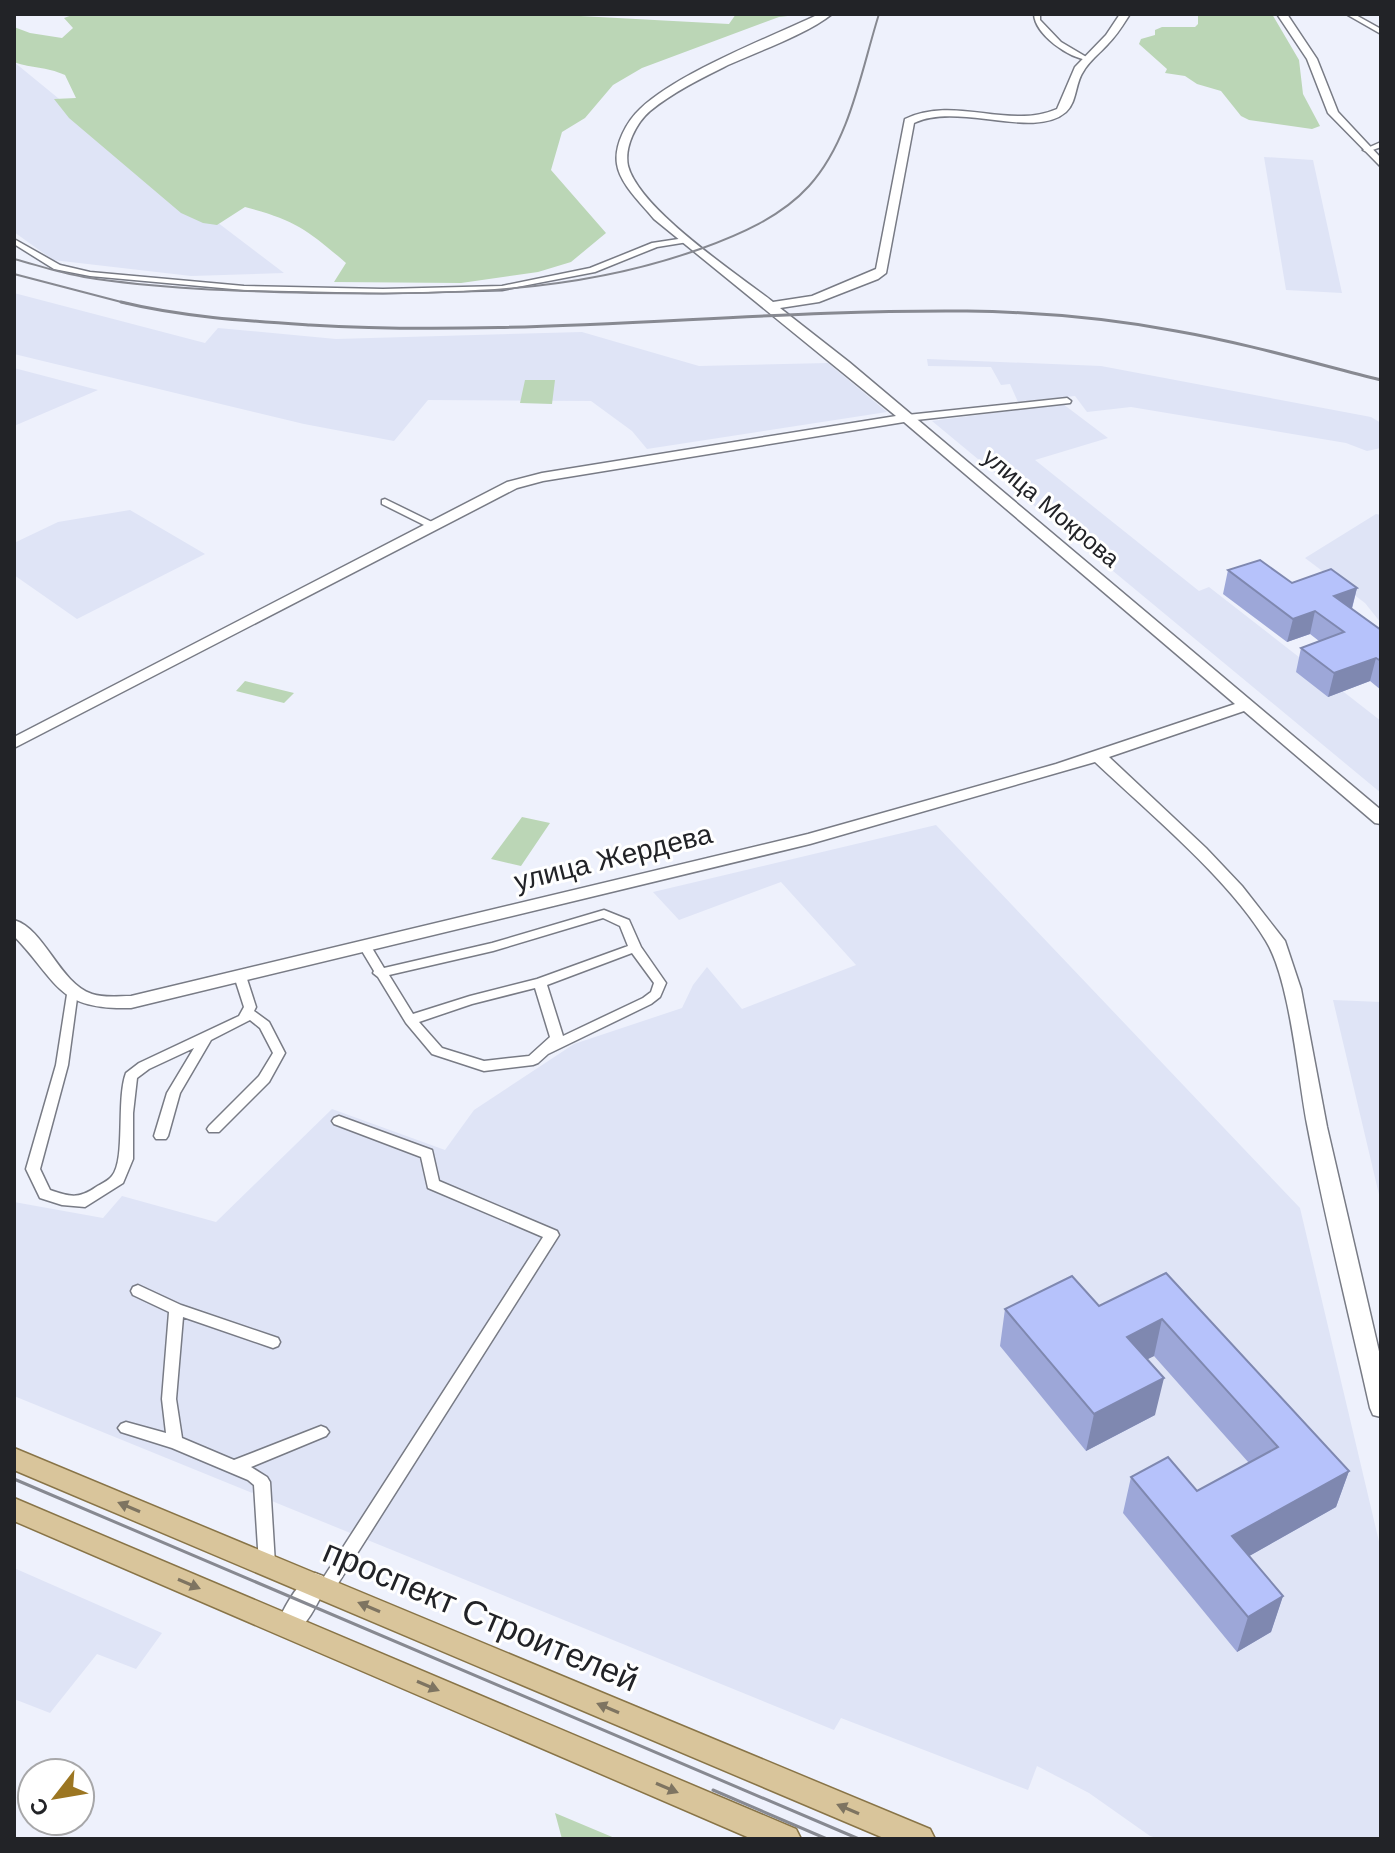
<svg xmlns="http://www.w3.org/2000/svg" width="1395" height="1853" font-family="Helvetica,sans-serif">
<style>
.built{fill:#dfe4f6}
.green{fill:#bbd6b6}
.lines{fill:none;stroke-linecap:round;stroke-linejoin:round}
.street-casing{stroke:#787b85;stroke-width:3}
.secondary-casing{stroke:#787b85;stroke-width:3}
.primary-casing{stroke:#887447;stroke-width:3}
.street{fill:#fff;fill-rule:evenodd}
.secondary{fill:#fff;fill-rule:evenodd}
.primary{fill:#d9c59b;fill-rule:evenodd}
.tram{stroke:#878991;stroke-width:3}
.rail-far1{stroke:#878991;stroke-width:2}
.rail{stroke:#878991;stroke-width:3}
.wall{fill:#9da7d8}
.shaded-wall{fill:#7f88b0}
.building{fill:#b6c2fb;stroke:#7f88b0;stroke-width:2}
.oneway{fill:#7e7461}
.labels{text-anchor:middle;stroke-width:6;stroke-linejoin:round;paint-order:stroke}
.far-street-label{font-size:24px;fill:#222327;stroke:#fff}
.street-label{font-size:28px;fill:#222327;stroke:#fff}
.near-street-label{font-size:34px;fill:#222327;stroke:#fff}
</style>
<rect width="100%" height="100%" fill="#eef1fc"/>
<!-- built -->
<path class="built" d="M 14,62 L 113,143 L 284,273 L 191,276 L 53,260 L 14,232 Z
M 1264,157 L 1313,160 L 1342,293 L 1286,290 Z
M 14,293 L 205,343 L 218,328 L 336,339 L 582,332 L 699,366 L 828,363 L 887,412 L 647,449 L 632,431 L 591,401 L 428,400 L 394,441 L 304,424 L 14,354 Z
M 927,359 L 1101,366 L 1371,417 L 1381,423 L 1381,448 L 1367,451 L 1346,443 L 1131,407 L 1087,412 L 1075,396 L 1018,402 L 1010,384 L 1001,385 L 991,367 L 928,366 Z
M 14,368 L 98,390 L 14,426 Z
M 1063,404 L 1108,438 L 1035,460 L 1199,591 L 1209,587 L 1381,721 L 1381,793 L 932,421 Z
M 130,510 L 205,554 L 77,619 L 14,575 L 14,543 L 58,522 Z
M 1376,514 L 1381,515 L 1381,623 L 1365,603 L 1305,558 Z
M 936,825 L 1300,1208 L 1381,1550 L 1381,1839 L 1160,1839 L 1150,1836 L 1089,1793 L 1037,1766 L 1028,1790 L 841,1718 L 834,1730 L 14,1396 L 14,1202 L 103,1218 L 122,1196 L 216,1222 L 332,1109 L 445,1150 L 474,1110 L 574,1044 L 682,1008 L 693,985 L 707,967 L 742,1009 L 856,965 L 781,882 L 679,920 L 653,892 Z
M 1333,1000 L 1381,1002 L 1381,1203 Z
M 14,1568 L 162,1633 L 136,1669 L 97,1654 L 50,1713 L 14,1699 Z"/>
<!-- green -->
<path class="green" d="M 75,14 L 543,14 L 729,24 L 736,14 L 805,14 L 779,17 L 642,68 L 613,85 L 585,118 L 562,132 L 551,170 L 606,233 L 571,262 L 538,272 L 461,283 L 334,282 L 346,263 C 308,230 295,220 245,207 L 217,225 L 203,223 L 181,213 L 69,118 L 54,99 L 76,98 L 65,75 C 45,66 33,69 14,62 L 14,27 L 30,33 L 62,38 L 73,28 L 64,18 Z
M 1198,14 L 1272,14 L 1299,60 L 1303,94 L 1320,126 L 1312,129 L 1249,120 L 1241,116 L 1221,91 L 1197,84 L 1185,76 L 1165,73 L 1167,69 L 1139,44 L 1141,39 L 1155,35 L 1155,30 L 1162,27 L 1195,27 L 1198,24 Z
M 525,380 L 555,380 L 552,404 L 520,403 Z
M 245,681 L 294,693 L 284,703 L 236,691 Z
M 522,817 L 550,823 L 521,866 L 491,859 Z
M 555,1813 L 617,1839 L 562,1839 Z"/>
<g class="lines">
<!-- street casing -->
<g class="street-casing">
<path id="street" d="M 1034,14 L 1040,14 L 1040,20 L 1061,42 L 1088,58 L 1088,60 C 1069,58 1035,35 1034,14 Z
M 1346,14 L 1354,14 L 1381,29 L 1381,34 Z
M 1381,142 L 1381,147 L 1367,152 L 1363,150 Z
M 685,238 L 688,238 L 688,242 L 657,247 L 595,272 L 502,290 L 383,293 L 244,290 L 90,276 L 54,269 L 14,244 L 14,239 L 60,265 L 90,272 L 244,286 L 383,289 L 502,286 L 590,268 L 652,243 Z
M 1067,398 L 1071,401 L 1070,403 L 907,421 L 903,418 L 907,415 Z
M 385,499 L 436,524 L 438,526 L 436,528 L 430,528 L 382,504 L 382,500 Z
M 604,910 L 629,920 L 641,947 L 666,983 L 660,997 L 651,1004 L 548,1054 L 538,1063 L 533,1065 L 484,1071 L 432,1054 L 406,1023 L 378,977 L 373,973 L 374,971 L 359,946 L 361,943 L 369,943 L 384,968 L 492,943 ZM 603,918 L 620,926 L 628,946 L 537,979 L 470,996 L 413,1014 L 389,975 L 493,951 ZM 632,953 L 654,983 L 651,992 L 643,998 L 563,1036 L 547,985 ZM 535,988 L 550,1037 L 529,1056 L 484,1061 L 442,1048 L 419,1022 L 472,1004 Z
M 240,972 L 246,976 L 256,1007 L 254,1011 L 269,1022 L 285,1053 L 269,1082 L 219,1132 L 209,1132 L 207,1129 L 209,1126 L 259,1076 L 273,1053 L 260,1028 L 250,1020 L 211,1040 L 180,1093 L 168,1136 L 166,1139 L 156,1139 L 154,1136 L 167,1093 L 194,1048 L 149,1069 L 137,1078 L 133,1113 L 133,1159 L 123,1183 L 85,1207 L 62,1205 L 40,1198 L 26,1169 L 56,1065 L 68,988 L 76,988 L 78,991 L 68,1065 L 40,1169 L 50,1190 C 70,1197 79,1199 96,1187 C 101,1184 108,1181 112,1176 C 126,1160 116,1099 126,1073 L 139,1063 L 239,1016 L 244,1007 L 234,976 Z
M 339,1116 L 432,1150 L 439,1181 L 557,1231 L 559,1235 L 332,1593 L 326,1595 L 320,1593 L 318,1588 L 320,1583 L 543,1237 L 428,1188 L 421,1157 L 334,1124 L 332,1121 L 334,1118 Z
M 138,1285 L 181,1305 L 278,1338 L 280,1342 L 278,1346 L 273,1348 L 183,1317 L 176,1399 L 182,1438 L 234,1460 L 321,1426 L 326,1428 L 329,1432 L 326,1436 L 251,1467 L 267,1477 L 270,1482 L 275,1564 L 273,1569 L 267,1571 L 261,1569 L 259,1564 L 254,1485 L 248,1480 L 172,1448 L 121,1432 L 118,1428 L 121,1424 L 126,1422 L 166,1433 L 162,1399 L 169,1312 L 133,1295 L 131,1291 L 133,1287 Z"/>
</g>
<!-- secondary casing -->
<g class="secondary-casing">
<path id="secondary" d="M 819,14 L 832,14 C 807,34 759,51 728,65 C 702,78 673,92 650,111 C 636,123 624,147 628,166 C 640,210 736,273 773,302 L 812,296 L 876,269 L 905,119 C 955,95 1009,130 1057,109 L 1075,67 L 1106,35 L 1120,14 L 1130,14 C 1123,25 1117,35 1108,44 C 1100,53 1089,61 1083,72 C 1075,84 1077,102 1066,112 C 1034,140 958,102 914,123 L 886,273 L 878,279 L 819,302 L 780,308 L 849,362 L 1381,810 L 1381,824 L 1375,823 L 1244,711 L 1109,757 L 1206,848 L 1242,886 L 1285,941 L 1301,989 L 1327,1127 L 1381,1360 L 1381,1417 L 1373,1415 L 1370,1408 C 1349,1314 1325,1219 1307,1124 C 1298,1077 1290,980 1266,941 C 1229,879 1149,813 1095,762 L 810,844 L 131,1008 C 57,1010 59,983 14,936 L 14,920 C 45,929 59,983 92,994 C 104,998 119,996 131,996 L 808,834 L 1056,764 L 1235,704 L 904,422 L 543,481 L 517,488 L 14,748 L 14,737 L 507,482 L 542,473 L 896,416 L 654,219 C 641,203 620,184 617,164 C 614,145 627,121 640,109 C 679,72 769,38 819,14 Z
M 1277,14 L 1287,14 L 1317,59 L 1338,112 L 1381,158 L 1381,167 L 1328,113 L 1307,59 Z
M 315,1573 L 323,1576 L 327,1584 C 319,1601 305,1631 288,1637 L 279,1634 L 276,1626 C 283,1610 298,1580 315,1573 Z"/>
</g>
<!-- primary casing -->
<g class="primary-casing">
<path id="primary" d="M 14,1448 L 930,1829 L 935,1839 L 886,1839 L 14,1470 Z
M 14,1498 L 796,1829 L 801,1839 L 752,1839 L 14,1521 Z"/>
</g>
<!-- street -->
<use href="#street" class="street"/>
<!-- secondary -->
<use href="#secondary" class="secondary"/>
<!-- primary -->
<use href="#primary" class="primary"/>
<!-- tram -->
<path class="tram" d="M 14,1479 L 859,1839
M 713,1790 L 827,1839"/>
<!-- rail-far1 -->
<path class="rail-far1" d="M 14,259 C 37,265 60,273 84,277 C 159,289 237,291 313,293 C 445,295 575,294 700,249 C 739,235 781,217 809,186 C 850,141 861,71 879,14
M 14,274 L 129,304"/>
<!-- rail -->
<path class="rail" d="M 121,302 C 182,317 248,321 310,325 C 529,338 748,309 967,311 C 1037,312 1107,318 1176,331 C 1245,343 1313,363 1381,380"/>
</g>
<!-- wall -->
<path class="wall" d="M 1228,570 L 1292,583 L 1357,588 L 1352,609 L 1381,630 L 1381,690 L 1370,681 L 1328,697 L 1296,672 L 1301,648 L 1319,641 L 1310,634 L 1287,642 L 1223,594 Z
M 1166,1273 L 1349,1471 L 1336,1507 L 1249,1556 L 1283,1596 L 1271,1632 L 1237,1652 L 1123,1513 L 1131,1477 L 1197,1491 L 1249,1463 L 1154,1356 L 1147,1359 L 1155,1415 L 1086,1451 L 1000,1346 L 1005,1309 L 1099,1306 Z"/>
<!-- shaded-wall -->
<path class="shaded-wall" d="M 1357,588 L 1351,611 L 1334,596 Z
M 1315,611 L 1310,634 L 1287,642 L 1293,619 Z
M 1376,658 L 1370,681 L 1328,697 L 1334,673 Z
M 1162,1319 L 1154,1356 L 1119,1374 L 1127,1337 Z
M 1164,1378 L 1155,1415 L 1086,1451 L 1094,1414 Z
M 1349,1471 L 1336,1507 L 1221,1572 L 1232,1536 Z
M 1283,1596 L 1271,1632 L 1237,1652 L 1248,1617 Z"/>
<!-- building -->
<path class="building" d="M 1260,560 L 1292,583 L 1331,569 L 1357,588 L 1334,596 L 1381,630 L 1381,661 L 1376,658 L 1334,673 L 1301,648 L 1344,632 L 1315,611 L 1293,619 L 1228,570 Z
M 1166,1273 L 1349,1471 L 1232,1536 L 1283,1596 L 1248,1617 L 1131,1477 L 1168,1457 L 1197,1491 L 1278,1447 L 1162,1319 L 1127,1337 L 1164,1378 L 1094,1414 L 1005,1309 L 1072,1276 L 1099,1306 Z"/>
<!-- one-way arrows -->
<defs><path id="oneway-solid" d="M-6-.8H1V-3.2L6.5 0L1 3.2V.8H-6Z" transform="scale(2)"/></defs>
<g class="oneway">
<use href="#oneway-solid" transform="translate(129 1507) rotate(-157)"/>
<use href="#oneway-solid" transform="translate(189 1584) rotate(23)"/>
<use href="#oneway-solid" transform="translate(369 1607) rotate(-157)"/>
<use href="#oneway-solid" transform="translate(428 1686) rotate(23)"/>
<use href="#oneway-solid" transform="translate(608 1708) rotate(-157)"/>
<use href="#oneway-solid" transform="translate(667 1788) rotate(23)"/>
<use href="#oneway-solid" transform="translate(848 1809) rotate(-157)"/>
</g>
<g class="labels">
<!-- far-street labels -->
<g class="far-street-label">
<text transform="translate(1051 508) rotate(40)" y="8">улица Мокрова</text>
</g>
<!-- street labels -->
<g class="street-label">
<text transform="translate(613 857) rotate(-14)" y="10">улица Жердева</text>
</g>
<!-- near-street labels -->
<g class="near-street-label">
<text transform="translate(481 1615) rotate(23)" y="12">проспект Строителей</text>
</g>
</g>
<!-- border -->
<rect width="1395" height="1853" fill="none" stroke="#222327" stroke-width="32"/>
<!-- north arrow -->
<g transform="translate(56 1797) rotate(239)"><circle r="38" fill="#ffffff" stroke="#a7a7a9" stroke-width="2"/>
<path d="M0-6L14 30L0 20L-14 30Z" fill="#9c7622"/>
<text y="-12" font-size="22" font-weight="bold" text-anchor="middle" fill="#222327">С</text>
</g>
</svg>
